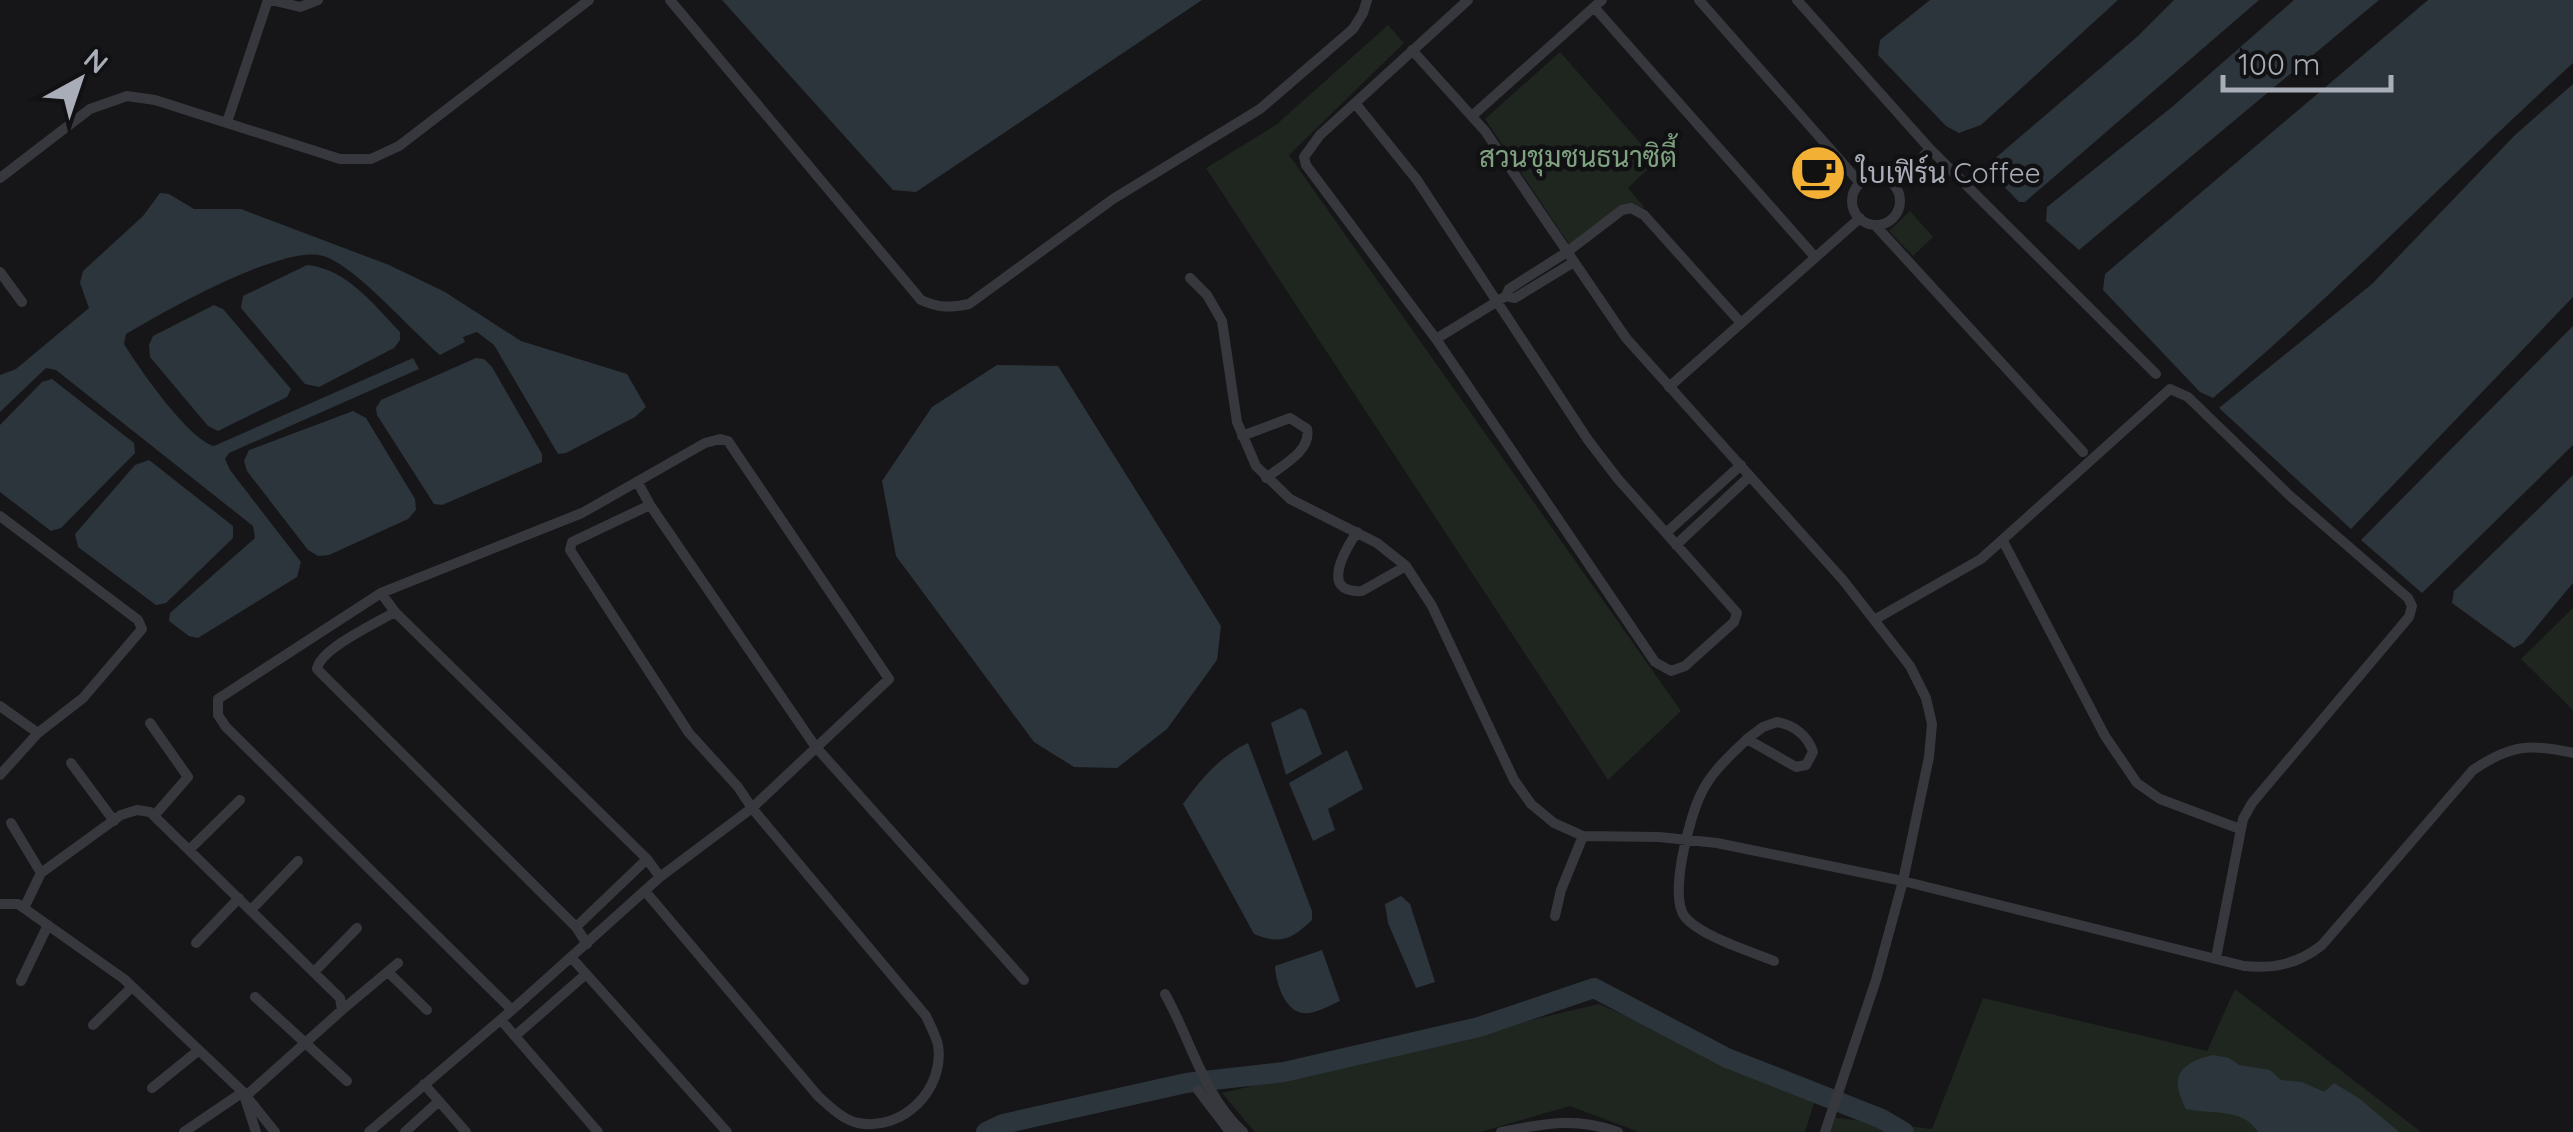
<svg xmlns="http://www.w3.org/2000/svg" width="2573" height="1132" font-family="Quicksand,Sarabun,sans-serif">
<style>
.green{fill:#1e261f}
.water{fill:#2c353c}
.lines{fill:none;stroke-linecap:round;stroke-linejoin:round}
.river{stroke:#2c353c;stroke-width:20}
.street{stroke:#37383d;stroke-width:10}
.labels{text-anchor:middle;stroke-width:9;stroke-linejoin:round;paint-order:stroke}
.park-label{font-size:28px;fill:#7fa381;stroke:#111113}
.poi-label{font-size:28px;fill:#a8adb8;stroke:#111113;text-anchor:start}
</style>
<rect width="100%" height="100%" fill="#161618"/>
<!-- green -->
<path class="green" d="M 1388,25 L 1404,43 L 1289,155 L 1681,711 L 1608,780 L 1206,168 L 1276,125 Z
M 1560,52 L 1656,161 L 1628,188 L 1645,208 L 1627,204 L 1574,247 L 1569,244 L 1485,119 Z
M 1910,211 L 1933,237 L 1913,256 L 1889,231 Z
M 2573,608 L 2573,710 L 2521,659 Z
M 2235,989 L 2421,1132 L 1825,1132 L 1830,1117 L 1932,1129 L 1983,998 L 2207,1051 Z
M 1599,1004 L 1815,1100 L 1805,1132 L 1639,1132 L 1570,1106 L 1480,1132 L 1255,1132 L 1222,1093 Z"/>
<!-- water -->
<path class="water" d="M 722,0 L 1202,0 L 916,192 L 893,190 Z
M 1930,0 L 2118,0 L 1981,125 L 1959,133 L 1946,126 L 1878,55 L 1880,40 Z
M 2174,0 L 2259,0 L 2025,202 L 2019,202 L 1990,172 L 1993,160 L 2138,36 Z
M 2294,0 L 2379,0 L 2079,250 L 2046,221 L 2047,207 L 2172,107 Z
M 2428,0 L 2573,0 L 2573,63 C 2452,173 2338,292 2213,398 L 2200,392 L 2103,290 L 2105,274 Z
M 2573,84 L 2573,297 L 2351,529 L 2219,408 L 2372,284 L 2515,135 Z
M 160,193 L 169,194 L 194,209 L 241,209 L 389,265 L 445,292 L 521,341 L 627,374 L 646,407 L 635,417 L 566,453 L 558,454 L 494,345 L 477,332 L 463,337 L 465,342 L 440,355 C 411,330 356,267 324,256 C 284,243 163,312 126,334 L 124,344 C 139,368 188,439 214,446 L 413,358 L 419,369 L 229,453 L 225,459 L 230,470 L 301,562 L 297,577 L 198,638 L 189,636 L 169,621 L 170,613 L 255,538 L 253,526 L 56,370 L 46,368 L 0,412 L 0,375 L 16,369 L 89,308 L 80,283 L 83,271 L 143,216 Z
M 307,265 C 347,269 374,305 400,332 L 400,340 L 394,348 L 319,387 L 305,384 L 241,308 L 243,296 Z
M 214,305 L 223,309 L 291,389 L 287,397 L 218,431 L 208,426 L 150,357 L 149,345 L 153,336 Z
M 2573,326 L 2573,445 L 2422,593 L 2361,540 Z
M 476,358 L 484,359 L 492,367 L 542,454 L 542,462 L 442,505 L 434,504 L 377,415 L 376,408 L 381,400 Z
M 997,365 L 1058,366 L 1221,626 L 1217,660 L 1167,729 L 1117,768 L 1074,767 L 1034,742 L 896,556 L 882,481 L 932,407 Z
M 52,379 L 134,443 L 135,453 L 61,528 L 51,531 L 0,492 L 0,425 L 42,382 Z
M 353,411 L 366,418 L 415,499 L 416,510 L 408,519 L 329,555 L 318,556 L 308,550 L 247,471 L 244,461 L 249,450 Z
M 149,460 L 233,526 L 233,538 L 166,603 L 156,605 L 78,547 L 75,534 L 135,465 Z
M 2573,475 L 2573,583 L 2523,643 L 2514,648 L 2452,603 L 2454,591 Z
M 1301,708 L 1306,711 L 1322,754 L 1286,775 L 1271,723 Z
M 1248,743 L 1312,911 L 1312,920 C 1292,939 1281,945 1254,934 L 1183,804 C 1200,780 1220,756 1248,743 Z
M 1347,750 L 1363,789 L 1328,809 L 1335,830 L 1313,841 L 1289,783 Z
M 1401,896 L 1410,904 L 1435,982 L 1416,988 L 1388,923 L 1385,904 Z
M 1322,950 L 1340,1001 C 1331,1005 1320,1011 1310,1013 C 1286,1017 1276,984 1275,966 Z
M 2213,1055 L 2229,1058 L 2239,1065 L 2270,1070 L 2281,1080 L 2302,1082 L 2324,1092 L 2334,1083 L 2360,1099 L 2399,1132 L 2258,1132 C 2242,1107 2212,1115 2186,1109 C 2169,1077 2179,1063 2213,1055 Z"/>
<g class="lines">
<!-- river -->
<path class="river" d="M 986,1132 L 1003,1124 L 1186,1083 L 1284,1072 L 1479,1027 L 1594,988 L 1727,1058 L 1882,1119 L 1904,1132"/>
<!-- street -->
<path class="street" d="M 271,0 L 300,7 L 318,0
M 670,0 L 921,300 C 939,308 950,308 969,304 L 1113,199 L 1260,109 L 1353,29 L 1363,13 L 1367,0
M 1699,0 L 1860,183
M 1797,0 L 1930,149 L 1895,186
M 1594,7 L 1815,257
M 1412,50 L 1485,131 L 1626,338 L 1843,580 L 1910,666 L 1926,698 L 1932,724 L 1929,757 L 1903,881 L 1876,980 L 1825,1132
M 1355,103 L 1417,180 L 1588,440 L 1618,479 L 1737,613 L 1734,622 L 1685,666 L 1671,671 L 1655,662 L 1436,339 L 1306,165 L 1304,157 L 1320,135 L 1468,0
M 1472,116 L 1602,0
M 227,122 L 268,0
M 1930,149 L 2156,374
M1852 201a24 24 0 1 1 48 0a24 24 0 1 1-48 0Z
M 0,178 L 90,109 L 127,96 L 155,100 L 340,159 L 371,159 L 399,146 L 589,0
M 1875,225 L 2083,452
M 0,272 L 22,302
M 1190,278 L 1207,295 L 1222,321 L 1237,422 L 1256,466 L 1290,499 L 1377,543 L 1406,566 L 1432,606 L 1514,780 L 1531,804 L 1554,823 L 1583,836 L 1659,837 L 1717,843 L 1903,881 L 2244,966 C 2274,969 2298,964 2322,945 L 2473,770 C 2510,745 2530,743 2573,753
M 1506,296 L 1515,298 L 1574,262
M 1436,339 L 1506,296 L 1509,289 L 1567,252 L 1622,210 L 1631,208 L 1644,215 L 1741,323
M 1669,387 L 1860,218
M 1242,436 L 1290,418 L 1307,429 C 1312,451 1281,466 1266,478
M 638,483 L 650,505 L 815,746 L 1024,980
M 0,516 L 138,620 L 142,629 L 83,698 L 38,733 L 0,775
M 1357,532 C 1345,550 1319,594 1362,591 L 1406,566
M 1666,533 L 1741,465
M 2003,541 L 2105,736 L 2137,783 L 2160,799 L 2240,829
M 1676,545 L 1750,476
M 381,593 L 395,612 L 647,859 L 660,877
M 395,612 C 376,623 320,649 317,669 L 576,927 L 587,944
M 1874,620 L 1981,559 L 2170,389 L 2188,397 L 2289,495 L 2408,598 L 2412,606 L 2409,617 L 2252,803 L 2243,819 L 2216,958
M 0,706 L 38,733
M 1777,722 C 1794,725 1808,736 1813,752 L 1806,765 L 1796,767 L 1747,739 L 1763,727 Z
M 150,723 L 188,777 L 154,816
M 1747,739 C 1731,755 1712,771 1702,792 C 1690,814 1668,897 1685,917 C 1702,937 1750,951 1774,961
M 71,763 L 114,821
M 11,823 L 41,873
M 190,849 L 240,800
M 645,891 L 818,1096 C 829,1106 843,1120 858,1123 C 903,1132 945,1089 938,1045 C 936,1036 930,1025 926,1016 L 752,808 L 738,787 L 689,733 L 570,550 L 572,542 L 650,505
M 0,904 L 18,904 L 124,979 L 243,1092 L 275,1132
M 24,908 L 41,873 L 121,815 L 137,810 L 150,812 L 340,998 L 342,1010 L 246,1096
M 251,910 L 298,861
M 1555,916 L 1561,890 L 1583,836
M 576,927 L 647,859
M 196,943 L 239,898
M 571,957 L 727,1132
M 314,972 L 357,928
M 388,972 L 427,1010
M 21,981 L 48,925
M 1165,994 C 1191,1040 1203,1095 1243,1132
M 255,997 L 347,1081
M 342,1010 L 398,963
M 501,1020 L 598,1132
M 93,1025 L 132,987
M 515,1036 L 586,974
M 424,1084 L 466,1132
M 152,1088 L 199,1050
M 1198,1090 L 1230,1132
M 184,1132 L 243,1092 L 256,1132
M 369,1132 L 512,1010 L 660,877 L 752,808 L 889,679 L 728,441 L 720,439 L 705,443 L 582,513 L 381,593 L 218,699 L 218,715 L 226,727 L 512,1010
M 405,1132 L 439,1101
M 1501,1132 C 1546,1123 1574,1117 1618,1132"/>
</g>
<!-- icons -->
<defs>
<g id="cafe-disc" transform="scale(2.875)"><circle r="9.5" fill="#f2b134" stroke="#111113"/><path d="M-5.5-4.5H6V0H3Q3 3.5 0 3.5H-2.5Q-5.5 3.5-5.5 0ZM3-3.2v2h1.7v-2ZM-6 4.5H4V6H-6Z" fill="#111"/></g>
</defs>
<g fill-rule="evenodd">
<use href="#cafe-disc" x="1818" y="173"/>
</g>
<g class="labels">
<!-- park labels -->
<g class="park-label">
<text x="1578" y="167">สวนชุมชนธนาซิตี้</text>
</g>
<!-- poi labels -->
<g class="poi-label">
<text x="1857" y="183">ใบเฟิร์น Coffee</text>
</g>
</g>
<!-- north arrow -->
<g transform="translate(80 80) rotate(40)" stroke="#111113" stroke-width="8" paint-order="stroke">
<path d="M0-8L18 38L0 25L-18 38Z" fill="#a8adb8"/>
<text y="-15" font-size="28" font-weight="bold" text-anchor="middle" fill="#a8adb8">N</text>
</g>
<!-- scale -->
<path d="M2223 75v15h168v-15" fill="none" stroke="#a8adb8" stroke-width="5"/>
<text x="2238" y="75" font-size="30" fill="#a8adb8" stroke="#111113" stroke-width="8" paint-order="stroke">100 m</text>
</svg>
